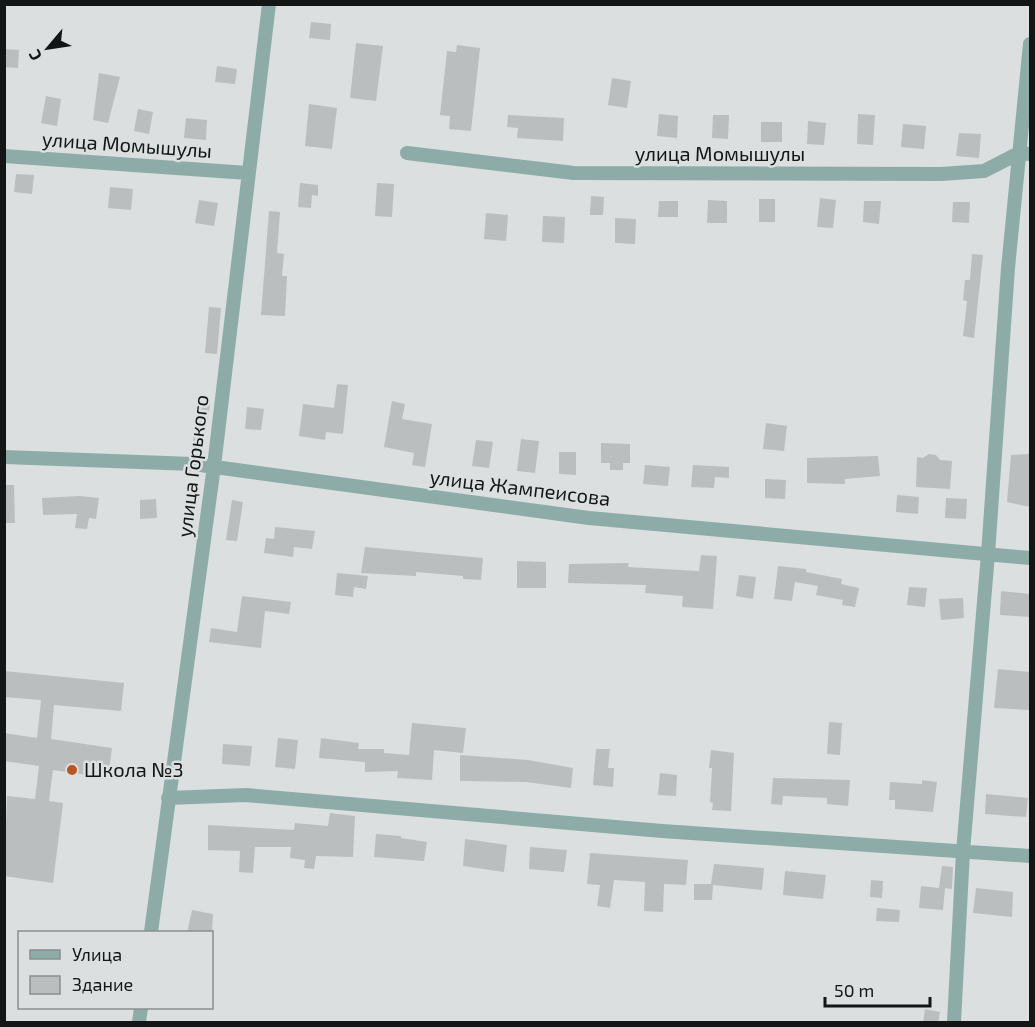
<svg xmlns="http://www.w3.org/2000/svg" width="1035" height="1027" font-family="'Exo 2',sans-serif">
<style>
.building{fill:#babebe}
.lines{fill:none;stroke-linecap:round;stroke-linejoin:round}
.minor{stroke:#8eaca7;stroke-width:14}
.poi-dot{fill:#b95521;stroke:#dbdfdf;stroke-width:2}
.labels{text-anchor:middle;stroke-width:5;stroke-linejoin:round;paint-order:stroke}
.street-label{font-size:20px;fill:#141515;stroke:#dbdfdf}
.poi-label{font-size:20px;fill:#141515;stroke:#dbdfdf;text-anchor:start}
</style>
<rect width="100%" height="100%" fill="#dbdfdf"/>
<!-- building -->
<path class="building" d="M 311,22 L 331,24 L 330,40 L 309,38 Z
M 356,43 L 383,46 L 376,101 L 350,98 Z
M 457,45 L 480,48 L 471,131 L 449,129 L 450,116 L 440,115 L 447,51 L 456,52 Z
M 4,49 L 19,50 L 18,68 L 4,67 Z
M 217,66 L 237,69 L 235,84 L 215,82 Z
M 99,73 L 120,77 L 108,123 L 93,120 Z
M 612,78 L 631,81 L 627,108 L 608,105 Z
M 46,96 L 61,99 L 57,126 L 41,123 Z
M 309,104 L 337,108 L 332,149 L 305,146 Z
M 138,109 L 153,112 L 149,134 L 134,131 Z
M 659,114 L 678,116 L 677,138 L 657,136 Z
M 858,114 L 875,115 L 873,145 L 857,144 Z
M 508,115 L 564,118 L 563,141 L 517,138 L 518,128 L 507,127 Z
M 713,115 L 729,115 L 728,139 L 712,138 Z
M 186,118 L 207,120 L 206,140 L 184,138 Z
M 808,121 L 826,123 L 824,145 L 807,144 Z
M 761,122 L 782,122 L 782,142 L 761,142 Z
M 903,124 L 926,126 L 924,149 L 901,147 Z
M 959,133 L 981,134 L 979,158 L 956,156 Z
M 16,174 L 34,175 L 32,194 L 14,192 Z
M 300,183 L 318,185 L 318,196 L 312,195 L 311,208 L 298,207 Z
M 377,183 L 394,184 L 392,217 L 375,216 Z
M 110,187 L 133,189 L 131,210 L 108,208 Z
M 591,196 L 604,197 L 603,215 L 590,215 Z
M 820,198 L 836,200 L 833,228 L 817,227 Z
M 759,199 L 775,199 L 775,222 L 759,222 Z
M 199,200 L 218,203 L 214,226 L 195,223 Z
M 708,200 L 727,201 L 727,223 L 707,223 Z
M 659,201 L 678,201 L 678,217 L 658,217 Z
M 864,201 L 881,201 L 879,224 L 863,222 Z
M 953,202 L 970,202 L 969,223 L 952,222 Z
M 269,211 L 280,212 L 277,253 L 284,254 L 282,276 L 287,276 L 285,316 L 261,315 Z
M 486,213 L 508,215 L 506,241 L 484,239 Z
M 543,216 L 565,217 L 564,243 L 542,242 Z
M 615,218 L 636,219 L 635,244 L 615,243 Z
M 972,254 L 983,255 L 974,338 L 963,336 L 967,301 L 963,300 L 965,280 L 970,280 Z
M 209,307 L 221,308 L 217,354 L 205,353 Z
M 337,384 L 348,385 L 343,434 L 326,432 L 325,440 L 299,436 L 303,404 L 334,408 Z
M 392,401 L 405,404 L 402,419 L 432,424 L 425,467 L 412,465 L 414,453 L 384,447 Z
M 198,404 L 210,405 L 204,443 L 193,441 Z
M 247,407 L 264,409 L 261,430 L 245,429 Z
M 766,423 L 787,426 L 784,451 L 763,449 Z
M 521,439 L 539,441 L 535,473 L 517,471 Z
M 476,440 L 493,442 L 489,468 L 472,466 Z
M 601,443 L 630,444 L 630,463 L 623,463 L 623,470 L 610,470 L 610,463 L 601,463 Z
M 559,452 L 576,452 L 576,475 L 559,474 Z
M 929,454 L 936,455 L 940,460 L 952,461 L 950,489 L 916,487 L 917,457 L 923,458 Z
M 1030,454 L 1030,507 L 1007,502 L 1011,455 Z
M 878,456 L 880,476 L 845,479 L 845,484 L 807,483 L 807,458 Z
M 645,465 L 670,467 L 668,486 L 643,484 Z
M 693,465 L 729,467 L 729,478 L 715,477 L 714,488 L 691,487 Z
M 765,479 L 786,480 L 785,499 L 765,498 Z
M 4,485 L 14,485 L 15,523 L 4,523 Z
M 897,495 L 919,497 L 918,514 L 896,512 Z
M 80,496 L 99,498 L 96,519 L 89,518 L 87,529 L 75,528 L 77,514 L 43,515 L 42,498 Z
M 946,498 L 967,499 L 966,519 L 945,518 Z
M 156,499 L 157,518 L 140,519 L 140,500 Z
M 232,500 L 243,502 L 237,541 L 226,540 Z
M 275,527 L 315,531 L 312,549 L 294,547 L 293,557 L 264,553 L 266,538 L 274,539 Z
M 365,547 L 483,558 L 481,580 L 463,579 L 463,576 L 416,572 L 416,576 L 361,573 Z
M 701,555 L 717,556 L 713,609 L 682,607 L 683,596 L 645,593 L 646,585 L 568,583 L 569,564 L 629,563 L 628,567 L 699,571 Z
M 517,561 L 546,562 L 546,588 L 517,588 Z
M 778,566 L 806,569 L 806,572 L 842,579 L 841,584 L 859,588 L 855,607 L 842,605 L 843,600 L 816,595 L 818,586 L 795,582 L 792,601 L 774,599 Z
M 337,573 L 368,576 L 366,589 L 354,587 L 353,597 L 335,595 Z
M 739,575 L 756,577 L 753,599 L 736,596 Z
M 909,587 L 927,588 L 925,607 L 907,605 Z
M 1001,591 L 1030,594 L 1030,617 L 1000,615 Z
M 242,596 L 291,602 L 289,614 L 265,611 L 261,648 L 209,642 L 211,628 L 237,632 Z
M 963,598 L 964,618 L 941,620 L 939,599 Z
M 998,669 L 1030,672 L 1030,710 L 994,708 Z
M 4,671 L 124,683 L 121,711 L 54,705 L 51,739 L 112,748 L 108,778 L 53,770 L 49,801 L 63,803 L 53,883 L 4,876 L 7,796 L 35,799 L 39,766 L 4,761 L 4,733 L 37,738 L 41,700 L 4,697 Z
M 829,722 L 842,723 L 840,755 L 827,754 Z
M 412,723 L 466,728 L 463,753 L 434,750 L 432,780 L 397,778 L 398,771 L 365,772 L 365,762 L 319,758 L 321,738 L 359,743 L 358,749 L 384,749 L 384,753 L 409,755 Z
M 278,738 L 298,740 L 295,769 L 275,767 Z
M 223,744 L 252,746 L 250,766 L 222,764 Z
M 596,749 L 610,749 L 608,768 L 614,768 L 613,787 L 593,785 Z
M 711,750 L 734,753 L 731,811 L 712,810 L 713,803 L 710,802 L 712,768 L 709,768 Z
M 460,755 L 528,760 L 573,768 L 571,788 L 526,782 L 460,781 Z
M 660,773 L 677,775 L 676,796 L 658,795 Z
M 773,778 L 850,780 L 848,806 L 827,804 L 827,798 L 783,796 L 782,805 L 771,804 Z
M 922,780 L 937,782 L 933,812 L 895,809 L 895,800 L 889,800 L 890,782 L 922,784 Z
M 986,794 L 1028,798 L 1026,817 L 985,814 Z
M 330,813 L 355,816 L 353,857 L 316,856 L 314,869 L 304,868 L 305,860 L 290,858 L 291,847 L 255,847 L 253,873 L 239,872 L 240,851 L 208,850 L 208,825 L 294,830 L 295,823 L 328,826 Z
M 376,834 L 401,836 L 401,838 L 427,842 L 424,861 L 374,857 Z
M 465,839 L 507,845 L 504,872 L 463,866 Z
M 530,847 L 567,850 L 564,872 L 529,869 Z
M 590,853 L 688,860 L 686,885 L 664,884 L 663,912 L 644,911 L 645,882 L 614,880 L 610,908 L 597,906 L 600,885 L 587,884 Z
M 714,864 L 764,868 L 762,890 L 713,885 L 712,900 L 694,900 L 694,884 L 711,884 Z
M 942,866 L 953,867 L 952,889 L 945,888 L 943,910 L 919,908 L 921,886 L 939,888 Z
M 785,871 L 826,875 L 823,899 L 783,895 Z
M 871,880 L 883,881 L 882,898 L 870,897 Z
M 976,888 L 1013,892 L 1012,917 L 973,913 Z
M 877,908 L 900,910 L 899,922 L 876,921 Z
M 192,910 L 213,914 L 212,933 L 187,933 Z
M 925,1009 L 940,1012 L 938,1023 L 923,1023 Z"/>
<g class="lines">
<!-- minor -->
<path class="minor" d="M 407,153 L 574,173 L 941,174 L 984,171 L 1019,153 L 1030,154
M 4,156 L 248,173
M 4,457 L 193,464 L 589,518 L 1030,558
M 168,798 L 246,795 L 662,831 L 1030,856
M 151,932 L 214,466 L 269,4
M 139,1022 L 141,1008
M 954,1022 L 963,852 L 988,554 L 1008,268 L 1030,44"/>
</g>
<!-- markers -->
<circle class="poi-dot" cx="72" cy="770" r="6"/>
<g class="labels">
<!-- street labels -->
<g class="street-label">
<text transform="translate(127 145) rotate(4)" y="7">улица Момышулы</text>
<text x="720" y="161">улица Момышулы</text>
<text transform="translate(193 466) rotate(-83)" y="7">улица Горького</text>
<text transform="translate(520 488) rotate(7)" y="7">улица Жампеисова</text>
</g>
<!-- poi labels -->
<g class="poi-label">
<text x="84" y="777">Школа №3</text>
</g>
</g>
<!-- border -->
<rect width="1035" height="1027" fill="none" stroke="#141515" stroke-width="12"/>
<!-- legend -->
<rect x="18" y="931" width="195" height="78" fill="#dbdfdf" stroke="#8b8e8e" stroke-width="1.5"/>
<rect x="30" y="950" width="30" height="9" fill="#8eaca7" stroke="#8b8e8e" stroke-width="1.5"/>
<text x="72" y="961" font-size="18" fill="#141515">Улица</text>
<rect x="30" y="976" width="30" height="18" fill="#babebe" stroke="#8b8e8e" stroke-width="1.5"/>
<text x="72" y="991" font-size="18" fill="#141515">Здание</text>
<!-- north arrow -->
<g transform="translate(48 48) rotate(241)" stroke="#dbdfdf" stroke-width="4.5" paint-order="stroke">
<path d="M0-4.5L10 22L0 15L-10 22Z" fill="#141515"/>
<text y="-9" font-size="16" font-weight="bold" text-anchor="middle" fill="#141515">С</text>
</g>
<!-- scale -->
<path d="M825 997v9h105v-9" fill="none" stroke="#141515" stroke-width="3"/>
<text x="834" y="997" font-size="18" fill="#141515" stroke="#dbdfdf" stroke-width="4.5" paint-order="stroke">50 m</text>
</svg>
